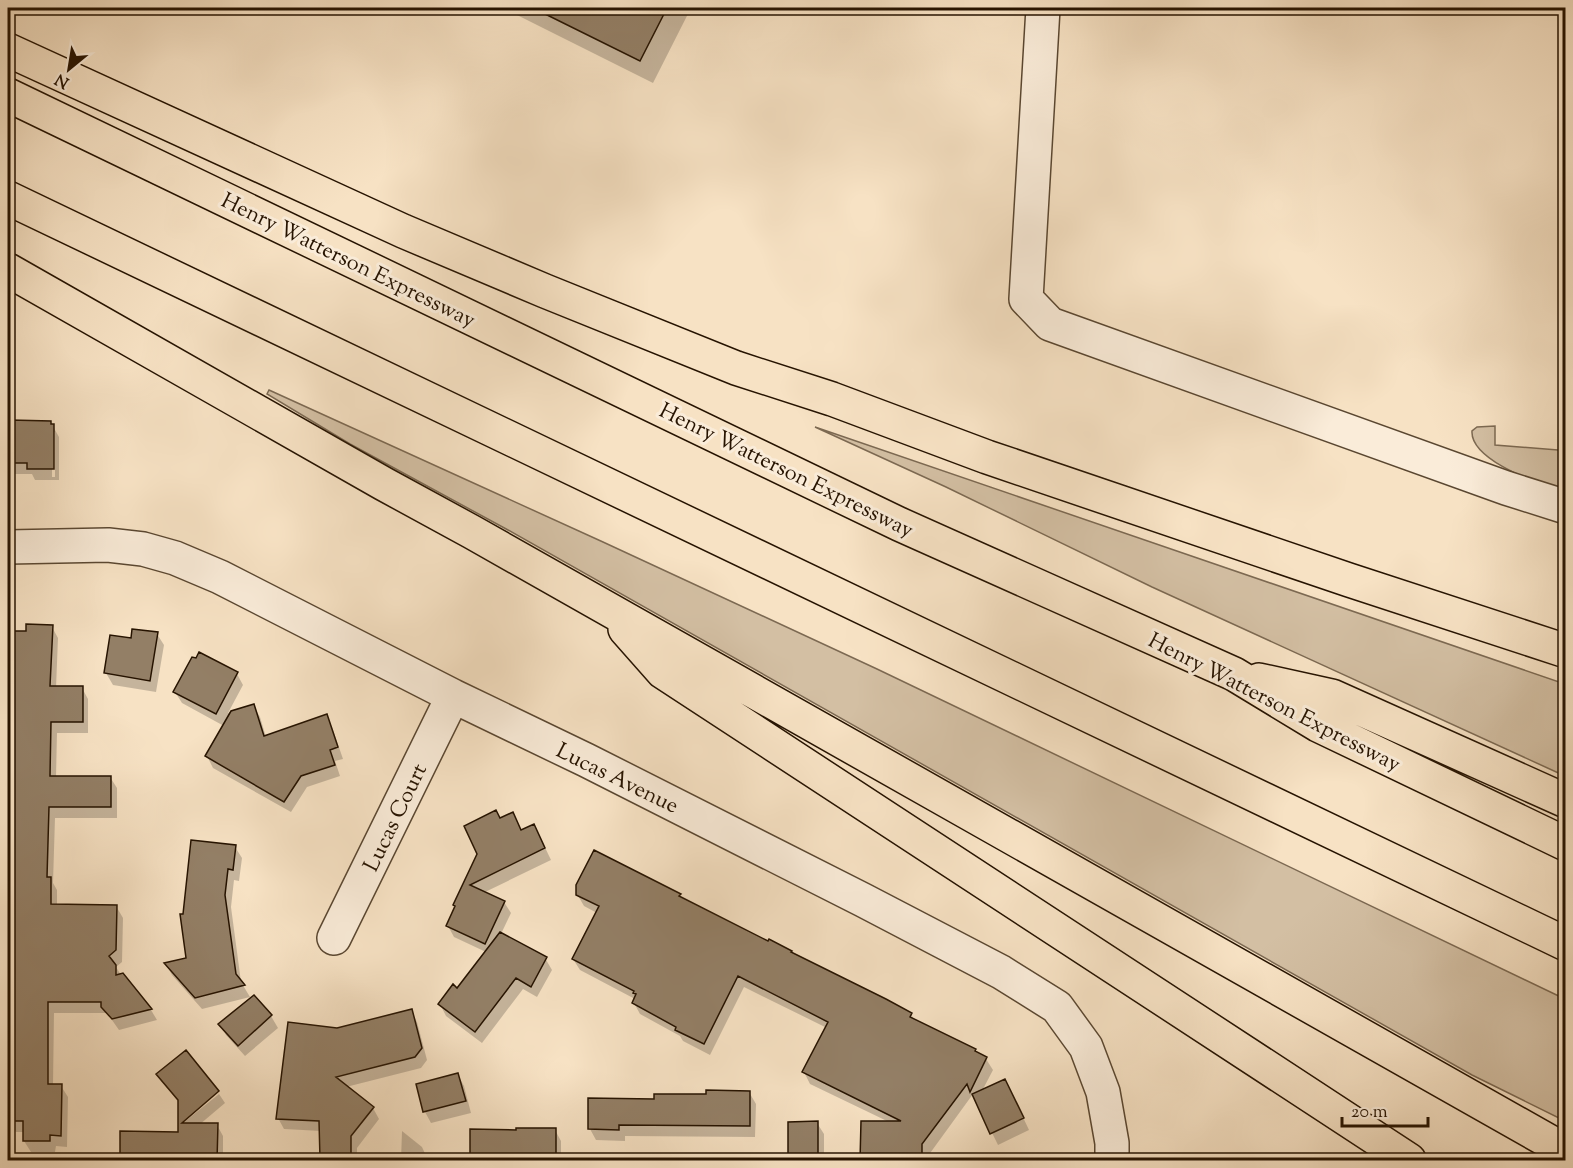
<svg xmlns="http://www.w3.org/2000/svg" width="1573" height="1168" font-family="'Sorts Mill Goudy',serif">
<style>
.green{fill:#d3bfa3;stroke:#7c6952;stroke-width:1.5}
.shadow{fill:#0003;fill-rule:evenodd}
.building{fill:#937f66;stroke:#261300;stroke-width:1.5}
.lines{fill:none;stroke-linecap:round;stroke-linejoin:round}
.minor-casing{stroke:#5a4731;stroke-width:36}
.highway-casing{stroke:#261300;stroke-width:36}
.minor{stroke:#faecd9;stroke-width:33}
.highway{stroke:#f7e2c4;stroke-width:33}
.labels{text-anchor:middle;stroke-width:6;stroke-linejoin:round;paint-order:stroke}
.street-label{font-size:22px;fill:#261300;stroke:#faecd9}
</style>
<rect width="100%" height="100%" fill="#f7e2c4"/>
<filter id="stains"><feTurbulence type="fractalNoise" baseFrequency=".00333" numOctaves="4"/><feColorMatrix values="0 0 0 0 .2 0 0 0 0 .09 0 0 0 0 .02 0 0 0 .5 -.17"/></filter>
<radialGradient id="worn" r=".72"><stop offset=".6" stop-color="#630" stop-opacity="0"/><stop offset="1" stop-color="#630" stop-opacity=".3"/></radialGradient>
<!-- green -->
<path class="green" d="M 269,390 L 603,542 L 877,669 L 1565,999 L 1565,1121 L 1472,1075 L 508,530 L 350,444 L 267,394 Z
M 1495,426 L 1495,445 L 1558,450 L 1565,444 L 1565,494 C 1543,485 1470,461 1472,431 L 1477,427 Z
M 815,427 L 1565,684 L 1565,776 L 1152,587 L 946,487 Z"/>
<!-- shadow -->
<path class="shadow" d="M 503,8 L 691,8 L 653,83 Z
M 51,423 L 59,437 L 59,480 L 35,480 L 32,474 L 15,474 L 12,469 L 8,469 L 8,425 ZM 52,432 L 55,432 L 55,477 L 52,477 Z
M 52,627 L 58,638 L 56,688 L 82,688 L 88,699 L 88,733 L 57,733 L 56,777 L 110,777 L 117,788 L 117,818 L 55,818 L 53,883 L 57,890 L 57,905 L 116,906 L 123,918 L 122,962 L 116,967 L 121,975 L 123,975 L 151,1010 L 157,1020 L 119,1030 L 107,1013 L 54,1013 L 53,1086 L 61,1086 L 68,1097 L 67,1147 L 56,1146 L 55,1152 L 31,1152 L 24,1141 L 24,1132 L 16,1132 L 10,1121 L 15,866 L 11,859 L 11,788 L 9,788 L 8,784 L 8,632 L 27,633 Z
M 157,634 L 164,645 L 156,692 L 113,685 L 106,673 L 132,640 Z
M 237,674 L 243,685 L 228,713 L 253,705 L 260,717 L 266,737 L 326,716 L 332,727 L 343,759 L 335,761 L 340,776 L 307,787 L 291,812 L 213,768 L 207,756 L 224,726 L 182,703 L 175,692 Z
M 512,813 L 522,831 L 540,837 L 551,860 L 483,893 L 504,902 L 511,913 L 501,934 L 545,958 L 552,970 L 537,997 L 523,989 L 482,1043 L 446,1016 L 440,1004 L 457,990 L 486,952 L 454,937 L 448,926 L 499,820 Z
M 235,847 L 242,858 L 239,881 L 234,880 L 231,907 L 241,982 L 250,997 L 202,1009 L 172,975 L 166,964 L 187,959 L 185,915 Z
M 577,894 L 680,895 L 682,899 L 769,943 L 769,941 L 791,952 L 793,955 L 911,1014 L 914,1020 L 975,1050 L 977,1054 L 986,1059 L 993,1070 L 982,1091 L 1011,1092 L 1029,1130 L 998,1145 L 973,1094 L 928,1156 L 928,1160 L 862,1160 L 889,1122 L 810,1084 L 804,1072 L 827,1028 L 744,987 L 710,1055 L 683,1041 L 680,1036 L 640,1014 L 634,1003 L 635,999 L 580,970 L 573,959 L 597,913 L 584,906 Z
M 254,997 L 271,1016 L 278,1028 L 245,1056 L 226,1035 L 220,1024 Z
M 411,1010 L 417,1022 L 427,1060 L 421,1068 L 346,1087 L 373,1108 L 379,1119 L 357,1148 L 357,1160 L 321,1160 L 321,1131 L 284,1129 L 278,1118 L 337,1029 Z
M 185,1052 L 183,1123 L 219,1094 L 225,1103 L 199,1125 L 217,1125 L 223,1136 L 223,1160 L 121,1160 L 179,1133 L 179,1103 L 165,1085 L 158,1074 Z
M 458,1075 L 464,1086 L 471,1113 L 431,1123 L 425,1112 L 418,1085 Z
M 749,1092 L 756,1104 L 755,1137 L 625,1136 L 625,1141 L 596,1140 L 590,1129 L 655,1100 Z
M 790,1123 L 817,1123 L 824,1134 L 824,1160 L 790,1160 Z
M 555,1130 L 561,1141 L 561,1160 L 471,1160 L 472,1131 Z
M 402,1131 L 422,1147 L 428,1160 L 401,1160 Z"/>
<!-- building -->
<path class="building" d="M 533,8 L 667,8 L 640,61 Z
M 10,420 L 51,421 L 51,424 L 54,424 L 54,469 L 27,469 L 27,463 L 8,463 L 8,424 L 10,424 Z
M 26,624 L 53,625 L 50,686 L 83,686 L 83,722 L 51,722 L 50,776 L 111,776 L 111,807 L 49,807 L 47,877 L 51,877 L 51,904 L 117,905 L 116,950 L 109,956 L 116,965 L 116,975 L 123,973 L 152,1009 L 112,1019 L 101,1007 L 101,1002 L 48,1002 L 48,1084 L 62,1084 L 61,1136 L 50,1135 L 50,1141 L 23,1141 L 23,1121 L 8,1121 L 9,990 L 13,860 L 9,860 L 11,781 L 10,777 L 8,777 L 8,631 L 26,631 Z
M 132,629 L 158,632 L 150,681 L 104,673 L 110,635 L 131,638 Z
M 199,652 L 238,672 L 216,714 L 173,692 L 192,657 L 196,658 Z
M 254,704 L 264,736 L 327,714 L 338,747 L 330,750 L 335,765 L 301,776 L 284,802 L 205,756 L 231,711 Z
M 496,810 L 500,818 L 513,812 L 521,830 L 534,824 L 545,848 L 470,885 L 505,901 L 485,944 L 446,926 L 455,906 L 453,905 L 477,854 L 464,826 Z
M 191,840 L 236,845 L 233,870 L 228,869 L 225,895 L 236,974 L 245,985 L 195,998 L 164,963 L 186,958 L 180,914 L 183,914 Z
M 594,850 L 681,894 L 679,896 L 768,941 L 769,939 L 792,951 L 791,952 L 886,999 L 912,1013 L 910,1017 L 976,1049 L 975,1051 L 987,1057 L 970,1092 L 967,1084 L 922,1144 L 922,1161 L 860,1161 L 861,1121 L 901,1121 L 802,1072 L 828,1022 L 738,976 L 704,1044 L 675,1030 L 676,1027 L 632,1003 L 636,994 L 633,993 L 634,991 L 572,959 L 599,906 L 576,895 L 576,885 Z
M 500,932 L 547,957 L 531,987 L 516,978 L 475,1032 L 438,1004 L 453,984 L 457,988 Z
M 254,995 L 272,1015 L 238,1046 L 218,1024 Z
M 412,1009 L 422,1048 L 415,1057 L 336,1077 L 374,1107 L 351,1136 L 351,1159 L 320,1159 L 319,1121 L 276,1119 L 288,1022 L 337,1028 Z
M 186,1050 L 219,1091 L 182,1123 L 218,1123 L 217,1161 L 120,1161 L 120,1131 L 178,1132 L 178,1100 L 156,1074 Z
M 458,1073 L 466,1101 L 423,1112 L 416,1084 Z
M 1005,1079 L 1024,1118 L 990,1134 L 972,1094 Z
M 706,1090 L 750,1091 L 750,1126 L 619,1125 L 619,1130 L 588,1129 L 588,1098 L 654,1099 L 654,1094 L 706,1094 Z
M 818,1121 L 818,1154 L 788,1154 L 788,1122 Z
M 516,1128 L 556,1128 L 556,1158 L 470,1157 L 470,1129 L 516,1130 Z"/>
<g class="lines">
<!-- minor casing -->
<g class="minor-casing">
<path id="minor" d="M 1043,8 L 1026,299 L 1050,324 L 1506,488 L 1566,507
M 8,547 L 108,545 L 143,549 L 175,558 L 220,577 L 453,696 L 586,760 L 863,900 L 1001,972 L 1057,1007 L 1086,1047 L 1103,1092 L 1112,1143 L 1112,1160
M 334,938 L 453,696"/>
</g>
<!-- highway casing -->
<g class="highway-casing">
<path id="highway" d="M 8,50 L 403,231 L 545,291 L 736,368 L 832,399 L 987,457 L 1349,580 L 1566,651
M 8,95 L 899,524 L 1234,674 L 1318,725 L 1566,844
M 8,198 L 1566,944
M 8,270 L 384,484 L 472,532 L 1566,1151
M 625,629 L 663,672 L 1409,1160
M 1259,680 L 1332,696 L 1566,801"/>
</g>
<!-- minor -->
<use href="#minor" class="minor"/>
<!-- highway -->
<use href="#highway" class="highway"/>
</g>
<g class="labels">
<!-- street labels -->
<g class="street-label">
<text transform="translate(349 259) rotate(26)" y="8">Henry Watterson Expressway</text>
<text transform="translate(787 469) rotate(26)" y="8">Henry Watterson Expressway</text>
<text transform="translate(1275 701) rotate(27)" y="8">Henry Watterson Expressway</text>
<text transform="translate(618 777) rotate(26)" y="8">Lucas Avenue</text>
<text transform="translate(394 817) rotate(-64)" y="8">Lucas Court</text>
</g>
</g>
<!-- margin -->
<rect width="1573" height="1168" fill="none" stroke="#f7e2c4" stroke-width="30"/>
<rect x="9" y="9" width="1555" height="1150" fill="none" stroke="#261300" stroke-width="3"/>
<rect x="15" y="15" width="1543" height="1138" fill="none" stroke="#261300" stroke-width="1.5"/>
<!-- north arrow -->
<g transform="translate(69 69) rotate(210)" stroke="#faecd9" stroke-width="4.5" paint-order="stroke">
<path d="M0-4.5L10 22L0 15L-10 22Z" fill="#261300"/>
<text y="-9" font-size="16" font-weight="bold" text-anchor="middle" fill="#261300">N</text>
</g>
<!-- scale -->
<path d="M1342 1117v9h86v-9" fill="none" stroke="#261300" stroke-width="3"/>
<text x="1351" y="1117" font-size="18" fill="#261300" stroke="#faecd9" stroke-width="4.5" paint-order="stroke">20 m</text>
<rect width="100%" height="100%" filter="url(#stains)"/>
<rect width="100%" height="100%" fill="url(#worn)"/>
</svg>
